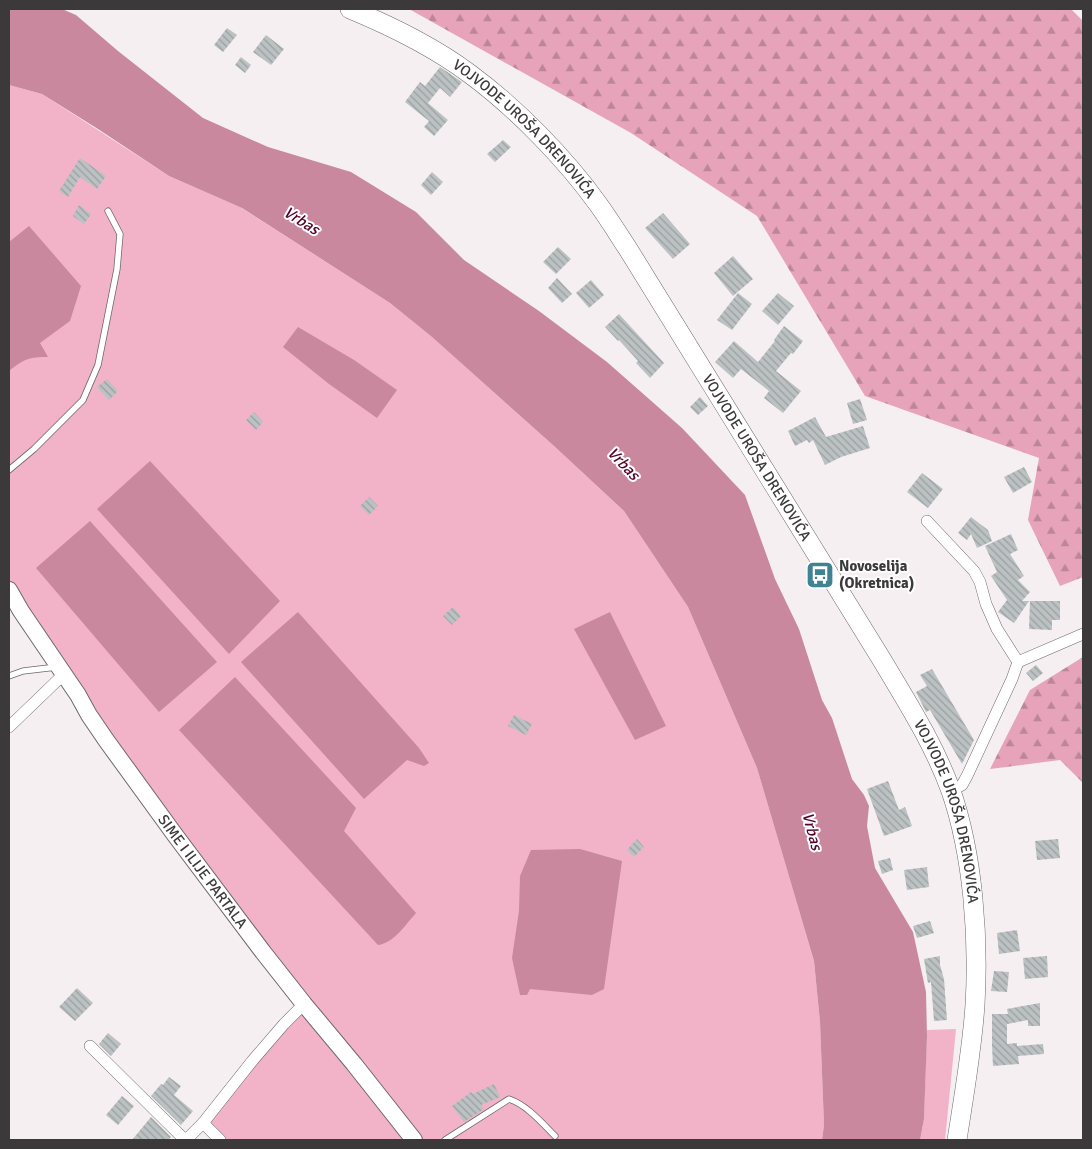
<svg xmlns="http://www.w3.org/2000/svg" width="1092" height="1149" viewBox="0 0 1092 1149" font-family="Signika,sans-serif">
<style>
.grass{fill:#f2b2c7}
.forest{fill:url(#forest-firs)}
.water{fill:#c9889e}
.building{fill:url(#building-back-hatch)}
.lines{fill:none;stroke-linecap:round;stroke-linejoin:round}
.lane-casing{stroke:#6d6869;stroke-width:7}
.street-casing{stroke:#6d6869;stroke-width:12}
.secondary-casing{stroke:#6d6869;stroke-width:18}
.primary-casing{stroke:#6d6869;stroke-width:20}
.lane{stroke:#fff;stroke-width:5.5}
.street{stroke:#fff;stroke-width:11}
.secondary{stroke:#fff;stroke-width:16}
.primary{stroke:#fff;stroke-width:19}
.labels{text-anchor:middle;stroke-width:4;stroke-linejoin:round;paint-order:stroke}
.street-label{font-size:15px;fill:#3b3939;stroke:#fefefe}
.poi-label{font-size:15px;font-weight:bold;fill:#3b3939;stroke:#fefefe;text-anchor:start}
.water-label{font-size:16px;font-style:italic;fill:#52022b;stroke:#fefefe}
</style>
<defs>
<pattern id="forest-firs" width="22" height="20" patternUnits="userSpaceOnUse" patternTransform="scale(1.25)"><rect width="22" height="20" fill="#e6a3ba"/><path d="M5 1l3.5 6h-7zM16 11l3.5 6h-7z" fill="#bc8698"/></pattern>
<pattern id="building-back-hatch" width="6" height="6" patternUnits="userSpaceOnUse" patternTransform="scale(1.25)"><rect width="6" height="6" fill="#bcc2c3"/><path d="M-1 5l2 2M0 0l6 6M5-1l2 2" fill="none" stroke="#9a9f9f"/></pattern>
</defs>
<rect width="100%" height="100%" fill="#f5eff1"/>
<g class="grass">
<path d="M9 85 42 94 169 176 240 207 390 303 432 337 554 446 624 511 688 607 757 768 814 961 820 1022 824 1125 822 1140H226L206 1119 303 1004 9 590Z"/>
<path d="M956 1029 945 1140H920L924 1119 927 1030Z"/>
</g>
<g class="forest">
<path d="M409 9H1071L1083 21V577L1060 586 1028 520 1039 458 865 396 757 216 631 133Z"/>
<path d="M1083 657V783L1060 760 990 769 1030 690Z"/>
</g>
<g class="water">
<path d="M9 9H62L76 15 118 51 203 118 268 147 351 172 416 212 464 260 539 311 607 362 682 428 745 495 775 579 799 629 822 700 832 718 852 779 864 795 869 806 867 826 875 868 913 932 926 992 927 1036 924 1119 920 1140H822L824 1125 820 1022 814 961 757 768 688 607 624 511 554 446 432 337 390 303 242 208 169 176 98 129 42 94 9 85Z"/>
<path d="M29 226 81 286 70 321 40 343 48 357C29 357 24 359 9 371V242Z"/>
<path d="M298 327 354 360 397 390 377 418 329 384 283 347Z"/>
<path d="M150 461 280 601 229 654 97 509Z"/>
<path d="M90 521 217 662 159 712 36 568Z"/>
<path d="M298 612 419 748 429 763 424 766 407 760 364 799 241 662Z"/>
<path d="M610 612 666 726 635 740 574 629Z"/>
<path d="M235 677 356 808 344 831 416 913C406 924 394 943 378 945L179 730Z"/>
<path d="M580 849 622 861 604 989 592 995 530 989 527 995H520L512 958 519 911 520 876 531 850Z"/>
</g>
<g class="building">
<path d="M227 28 237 35 223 52 214 45Z"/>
<path d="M266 35 284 49 271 65 253 52Z"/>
<path d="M241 57 251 65 245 73 235 65Z"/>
<path d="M440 67 462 82 450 97 440 88 428 103 448 120 434 136 424 127 429 121 405 102 420 82 425 86Z"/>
<path d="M503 140 511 147 495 162 487 154Z"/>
<path d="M80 158 106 176 97 189 80 177 68 197 59 191Z"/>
<path d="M432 172 443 182 431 195 421 185Z"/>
<path d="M79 205 91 214 84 224 73 216Z"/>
<path d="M663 213 690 244 673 259 645 228Z"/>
<path d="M558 247 571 259 556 274 543 262Z"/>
<path d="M733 256 753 279 733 296 714 273Z"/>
<path d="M557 278 572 294 562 303 548 288Z"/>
<path d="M591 280 604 295 589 308 576 293Z"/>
<path d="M738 293 752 304 732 330 717 320Z"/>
<path d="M778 293 794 306 778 325 762 311Z"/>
<path d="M619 314 664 363 650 378 636 363 638 361 619 340 618 341 605 327Z"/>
<path d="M784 326 803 341 793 354 791 353 776 371 801 391 783 413 764 398 769 391 741 369 733 378 715 362 734 341 758 362 775 341 774 340Z"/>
<path d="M107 379 118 391 109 400 97 387Z"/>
<path d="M700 397 708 406 698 415 690 407Z"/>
<path d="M860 399 867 420 853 424 847 403Z"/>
<path d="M254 412 263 422 256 430 246 420Z"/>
<path d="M815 417 826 437 863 426 870 448 841 457 825 465 813 440 809 443 807 440 795 446 788 431Z"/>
<path d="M1024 467 1032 482 1013 493 1004 477Z"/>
<path d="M922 473 943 489 928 508 907 492Z"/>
<path d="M369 497 378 506 369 515 360 506Z"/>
<path d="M971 517 988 530 992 541 977 548 971 534 967 540 958 533Z"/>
<path d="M1011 534 1018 550 1010 554 1024 576 1018 580 1030 592 1022 601H1029L1014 623 998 612 1007 600 991 576 997 572 985 546Z"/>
<path d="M1030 601H1060V620H1052V630L1029 629Z"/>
<path d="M453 607 461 616 452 625 443 616Z"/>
<path d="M1036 665 1043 673 1033 681 1026 673Z"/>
<path d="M932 669 974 740 962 764 930 710 926 712 916 692 927 686 920 675Z"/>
<path d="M514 715 532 724 526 735 508 726Z"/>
<path d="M888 781 899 810 905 807 912 826 884 836 867 789Z"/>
<path d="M637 839 644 847 634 857 627 850Z"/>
<path d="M1058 839 1060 858 1037 860 1035 841Z"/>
<path d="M890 858 893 870 882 874 878 861Z"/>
<path d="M927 867 929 887 907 890 904 870Z"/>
<path d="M930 921 934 933 917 938 913 926Z"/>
<path d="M1017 930 1020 951 999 954 997 933Z"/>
<path d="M940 956V965L944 979 947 1020 934 1021 931 982 928 983 924 959Z"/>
<path d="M1047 956 1048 977 1025 979 1023 958Z"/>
<path d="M994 971 1009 972 1007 992 991 991Z"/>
<path d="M77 988 93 1003 75 1021 59 1007Z"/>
<path d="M1040 1003V1026H1028V1020L1007 1024V1044L1017 1043V1046L1043 1044 1044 1054 1018 1056 1019 1064 993 1066 992 1046V1014H1008L1007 1009Z"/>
<path d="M108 1033 121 1044 111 1056 99 1044Z"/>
<path d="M169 1077 181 1086 174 1095 193 1111 181 1125 151 1096 161 1084 163 1085Z"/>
<path d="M494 1084 500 1097 481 1105 484 1109 464 1122 452 1106 471 1092 473 1094Z"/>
<path d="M122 1096 134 1106 118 1125 106 1115Z"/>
<path d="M151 1117 171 1137 168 1140H132Z"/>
</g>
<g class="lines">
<defs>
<g id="lane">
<path d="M9 470 34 449 83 400 98 365 117 269 120 234 108 211"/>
<path d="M9 676 23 671 57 667"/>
<path d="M445 1140 509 1099C527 1105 542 1123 555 1136"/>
</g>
<g id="street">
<path d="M927 521 974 571 980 582 986 604 997 629 1018 662"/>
<path d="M9 727 64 674"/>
<path d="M951 791 962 785 967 776 1012 679 1018 662 1083 634"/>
<path d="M90 1046 185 1140"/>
<path d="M203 1123 220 1140"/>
<path d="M186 1140 203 1123 253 1060 284 1024 304 1004"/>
</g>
<g id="secondary">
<path id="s1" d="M9 590 21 611 78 695 89 715 106 740 175 835 263 952 304 1004 354 1064 414 1140"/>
</g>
<g id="primary">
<path id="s2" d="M350 9C391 26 434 47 470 74 516 108 565 158 598 204 609 219 618 234 628 249L882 660C907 702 934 744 951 791 973 855 979 937 975 1005 972 1050 964 1095 957 1140"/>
</g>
</defs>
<use href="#lane" class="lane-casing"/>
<use href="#street" class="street-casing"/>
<use href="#secondary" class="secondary-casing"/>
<use href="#primary" class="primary-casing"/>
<use href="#lane" class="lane"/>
<use href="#street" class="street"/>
<use href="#secondary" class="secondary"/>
<use href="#primary" class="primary"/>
</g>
<defs>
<symbol id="bus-square" viewBox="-11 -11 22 22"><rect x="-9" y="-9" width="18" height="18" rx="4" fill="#3f8292" stroke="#fefefe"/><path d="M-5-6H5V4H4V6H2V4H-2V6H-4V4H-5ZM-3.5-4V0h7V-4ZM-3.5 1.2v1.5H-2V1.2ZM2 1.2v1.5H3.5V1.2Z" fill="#fff"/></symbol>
</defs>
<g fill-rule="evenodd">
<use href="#bus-square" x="804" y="559" width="32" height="32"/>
</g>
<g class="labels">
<g class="street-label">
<text dy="5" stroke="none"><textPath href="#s2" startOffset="214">VOJVODE UROŠA DRENOVIĆA</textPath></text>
<text dy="5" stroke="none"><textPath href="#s2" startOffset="619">VOJVODE UROŠA DRENOVIĆA</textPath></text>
<text dy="5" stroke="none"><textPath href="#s2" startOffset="1024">VOJVODE UROŠA DRENOVIĆA</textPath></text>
<text dy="5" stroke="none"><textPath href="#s1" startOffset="342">SIME I ILIJE PARTALA</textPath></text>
</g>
<g class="poi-label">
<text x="839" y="571">Novoselija<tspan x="839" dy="17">(Okretnica)</tspan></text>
</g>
<g class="water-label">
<text transform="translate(302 220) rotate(32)" y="6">Vrbas</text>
<text transform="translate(624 463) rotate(46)" y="6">Vrbas</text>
<text transform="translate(813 831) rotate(75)" y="6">Vrbas</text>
</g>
</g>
<rect width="1092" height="1149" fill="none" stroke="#3b3939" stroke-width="20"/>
</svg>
